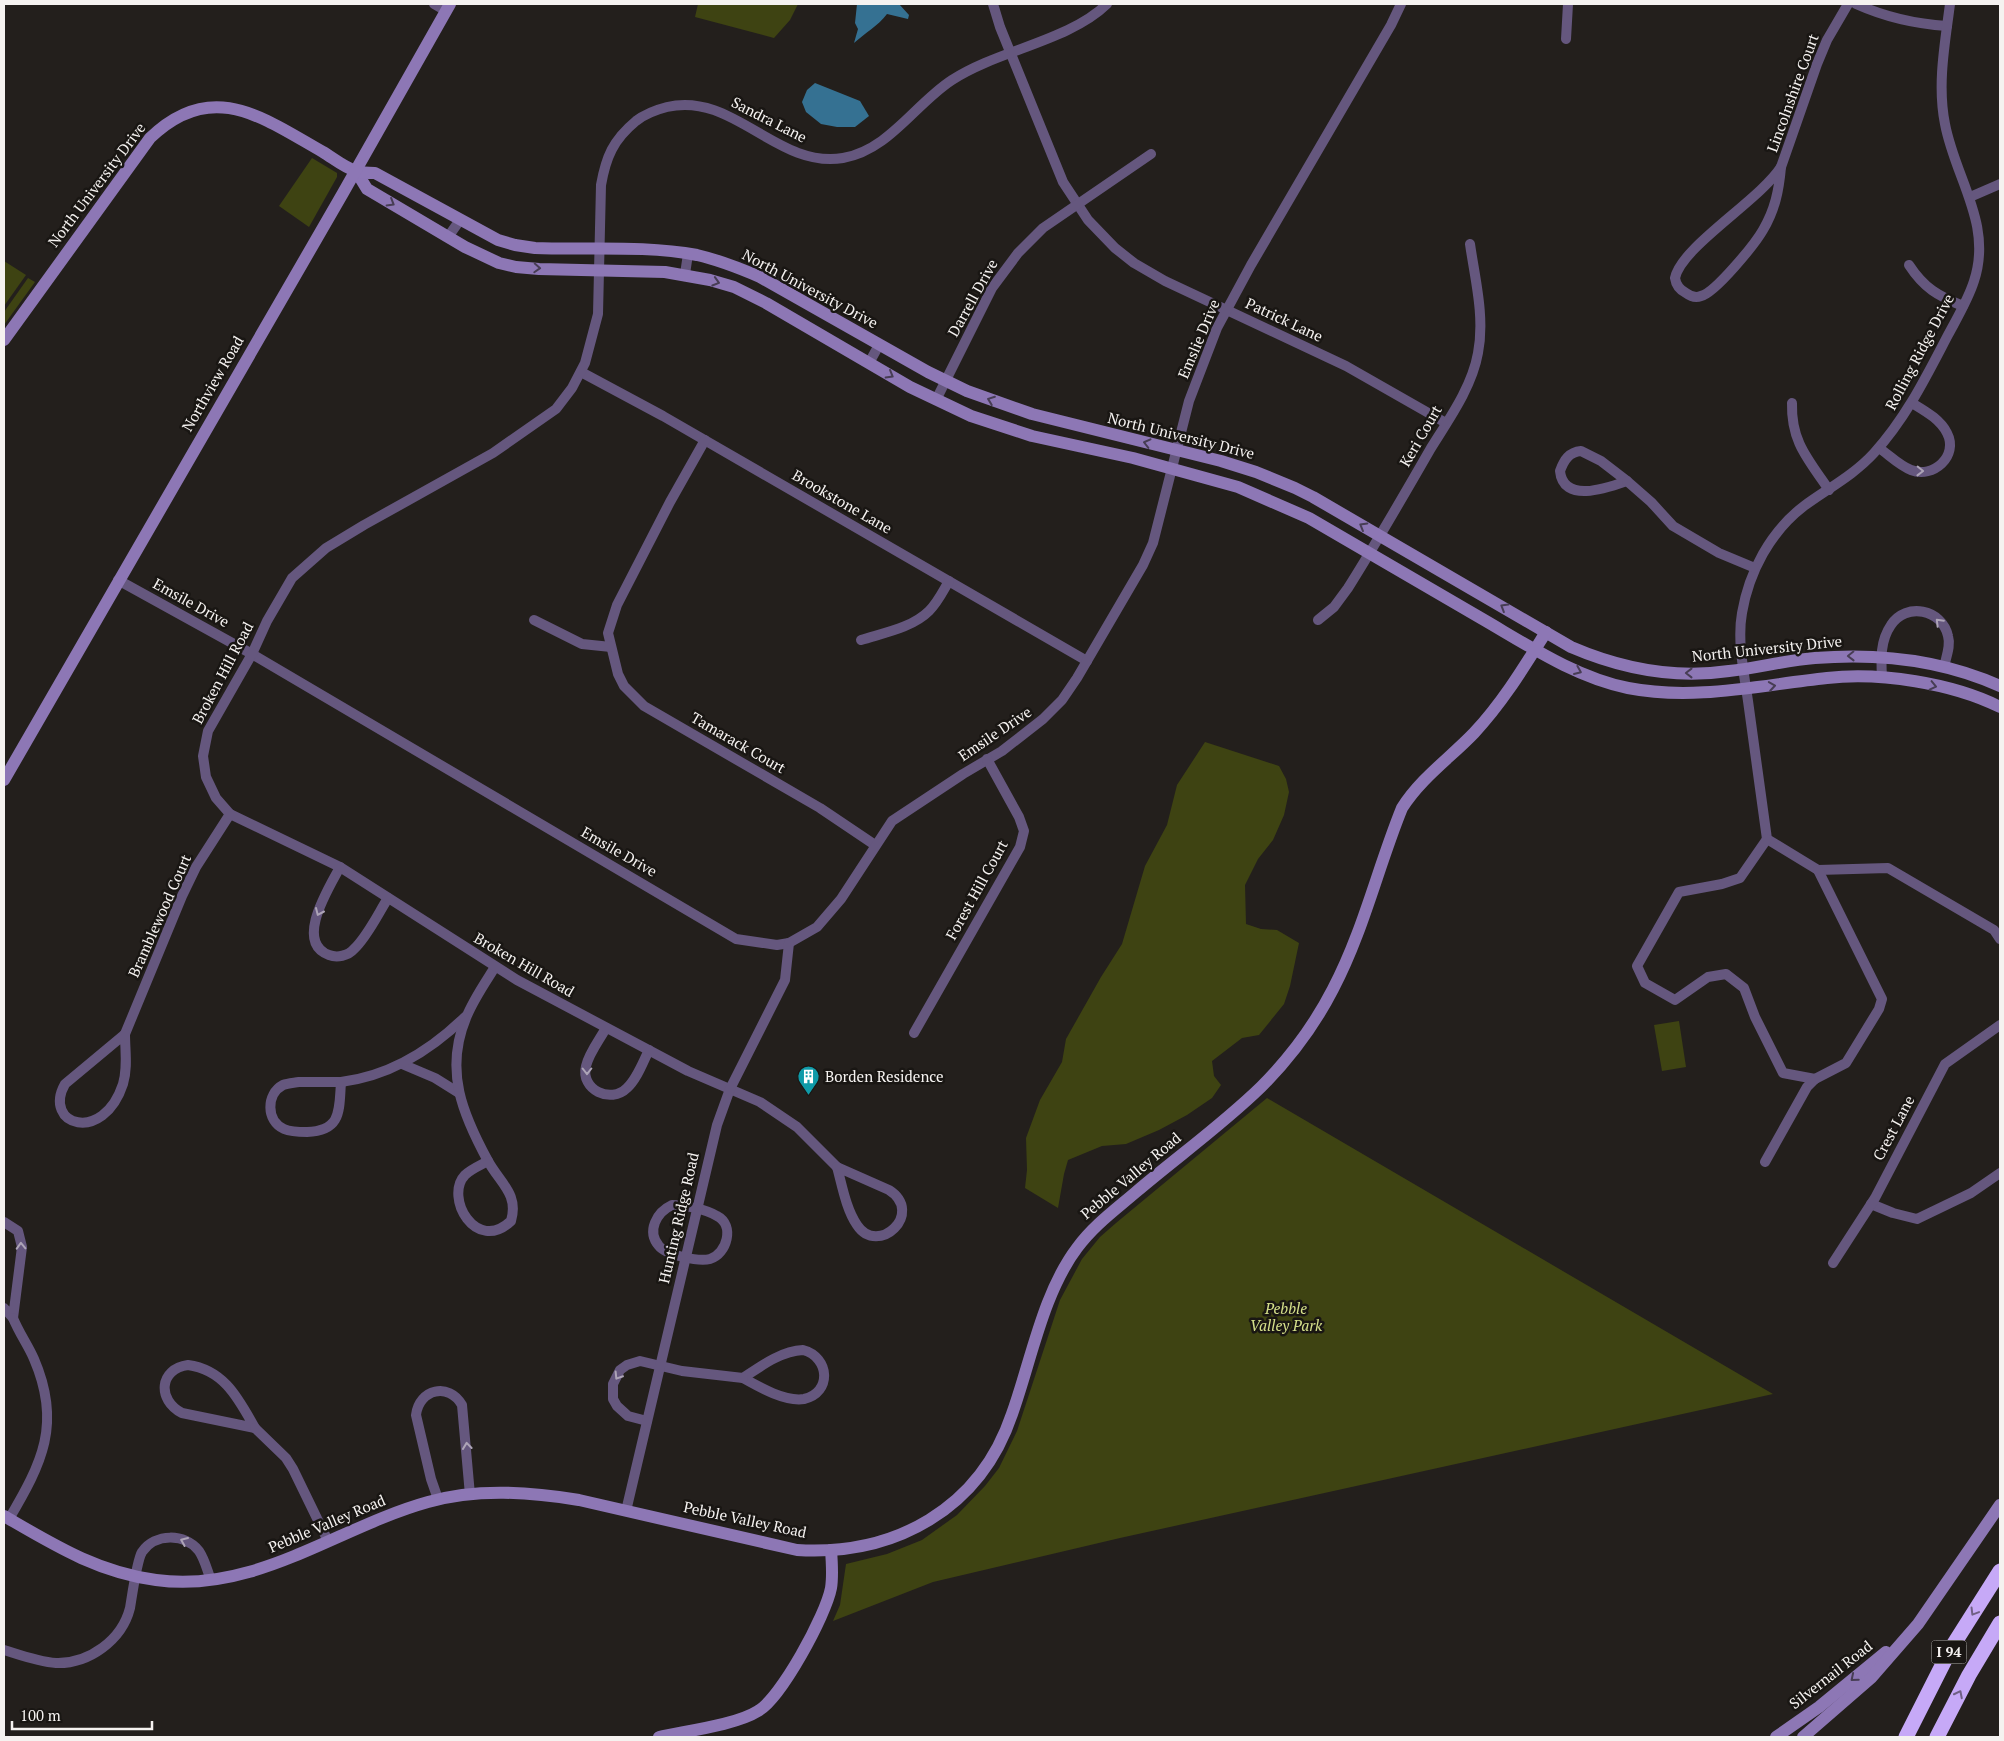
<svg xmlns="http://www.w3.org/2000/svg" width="2004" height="1741" viewBox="0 0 2004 1741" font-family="'PT Serif',serif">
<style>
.green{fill:#3e4312}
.water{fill:#357192}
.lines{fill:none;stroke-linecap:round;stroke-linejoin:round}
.street{stroke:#65577e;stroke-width:10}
.secondary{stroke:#8d77b5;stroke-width:12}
.highway{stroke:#c6a9f7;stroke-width:15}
.oneway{stroke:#473d54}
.oneway2{stroke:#ada4b7}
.oneway3{stroke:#706085}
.labels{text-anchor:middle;stroke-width:5;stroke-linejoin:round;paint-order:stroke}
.shield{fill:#191613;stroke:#b3b0ae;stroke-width:1}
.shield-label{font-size:14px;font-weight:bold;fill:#f5f2f0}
.street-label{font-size:15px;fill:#f5f2f0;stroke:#191613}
.poi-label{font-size:15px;fill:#f5f2f0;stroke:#191613;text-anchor:start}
.park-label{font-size:15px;font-style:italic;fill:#d5e08a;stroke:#191613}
</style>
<rect width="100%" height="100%" fill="#231f1c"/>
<g class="green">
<path d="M698 4H798L790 20 774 38 695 17Z"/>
<path d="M312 158 337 173V177L309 227 279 206Z"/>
<path d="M4 261 26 275 4 306Z"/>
<path d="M28 278 35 282 4 325V312Z"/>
<path d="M1205 742 1279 766 1286 779 1289 792 1284 815 1273 840 1258 859 1245 885 1246 924 1261 929 1277 930 1299 943 1290 986 1284 1004 1259 1035 1242 1038 1212 1061 1214 1076 1221 1085 1212 1098 1187 1115 1159 1130 1126 1144 1102 1146 1068 1160 1064 1174 1058 1208 1025 1188 1027 1170 1026 1138 1040 1100 1062 1062 1066 1039 1101 977 1122 944 1145 866 1167 825 1177 785Z"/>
<path d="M1679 1021 1686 1067 1662 1071 1654 1025Z"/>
<path d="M1267 1098 1773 1394 1120 1538 933 1582 833 1621 840 1605 846 1564 887 1554 922 1540 957 1515 985 1486 999 1468 1017 1431 1060 1300 1082 1259 1100 1237 1116 1223Z"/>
</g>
<g class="water">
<path d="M857 4H899L909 15 908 19 887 14C878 26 865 33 854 43L858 29 855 23Z"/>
<path d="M815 83 860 101 869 116 855 127H837L821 124 806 112 802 102 807 90Z"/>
</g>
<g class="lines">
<g class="street">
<path d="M434 4 446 11"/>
<path d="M993 4 1000 27 1063 182 1088 220 1115 248 1134 263 1165 281 1346 366 1446 423"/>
<path d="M1856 4C1885 17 1915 24 1947 26"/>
<path d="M1950 4C1945 43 1937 85 1945 124 1955 178 1993 224 1974 281 1968 300 1957 318 1948 335 1926 377 1906 418 1874 453 1854 475 1827 489 1804 506 1770 532 1749 572 1742 613 1737 641 1744 673 1748 701 1754 747 1761 793 1767 839L1818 870 1888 868 1994 930 2000 939"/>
<path d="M1566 39 1568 4"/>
<path d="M1781 167C1779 190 1775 210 1763 230 1755 244 1715 293 1701 296 1696 298 1690 296 1686 293 1680 290 1676 285 1675 278 1681 247 1760 200 1781 167Z"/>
<path d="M1781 167 1817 64 1827 40 1848 4"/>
<path d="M1970 197 2000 184"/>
<path d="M448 237 460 220"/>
<path d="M1909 265C1924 288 1938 296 1963 306"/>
<path d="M685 274 688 254"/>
<path d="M869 363 879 345"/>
<path d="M581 372 663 416 1087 661"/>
<path d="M936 400 992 288 1018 253 1043 228 1151 154"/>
<path d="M1792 403C1791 442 1808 459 1829 490"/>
<path d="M705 440 670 502 617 605 608 633 618 674 624 686 644 706 820 808 875 845"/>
<path d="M1879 448C1889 455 1900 466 1911 470 1933 479 1959 456 1947 433 1940 419 1925 411 1912 403"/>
<path d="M1581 451 1601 461 1627 481C1607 488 1563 504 1560 471 1564 460 1569 452 1581 451Z"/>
<path d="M1627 481 1651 502 1673 526 1719 553 1755 568"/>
<path d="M118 580 252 654 736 939 777 945 789 943 817 927 841 899 892 821 963 774 1002 751 1043 719 1062 700 1077 678 1143 565 1153 543 1189 401 1217 328 1251 265 1391 25 1401 4"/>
<path d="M534 620 582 644 611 647"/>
<path d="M1318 620 1334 607 1348 588C1377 542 1404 495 1431 448 1449 419 1472 387 1478 353 1485 317 1475 279 1470 244"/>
<path d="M861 640C883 633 912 628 929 611 938 602 943 591 949 581"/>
<path d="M1882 678C1881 659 1880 641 1891 625 1906 602 1942 609 1948 636 1951 646 1946 657 1944 667"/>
<path d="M1767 839 1740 878 1722 884 1679 892 1637 966 1645 983 1675 1000 1708 977 1726 974 1744 988 1755 1017 1783 1073 1815 1079"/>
<path d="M340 867C329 888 294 942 329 955 337 958 348 956 354 949 367 937 378 914 388 898"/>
<path d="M606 1028C600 1039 589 1053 586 1066 580 1090 611 1104 627 1088 637 1079 643 1062 649 1050"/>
<path d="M914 1033 1020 847 1024 831 1019 817 987 759"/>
<path d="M125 1034 182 896 196 867 230 814"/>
<path d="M125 1034C125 1050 128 1068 123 1084 103 1145 42 1125 65 1084Z"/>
<path d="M402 1064 435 1078 459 1093"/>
<path d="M299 1082H341C339 1110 342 1131 307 1132 300 1132 291 1132 284 1129 266 1121 266 1094 283 1085 288 1083 293 1083 299 1082Z"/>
<path d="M341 1082C390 1076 430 1051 465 1017"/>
<path d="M488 1161C463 1115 444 1071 466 1018 473 1000 485 983 495 967"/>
<path d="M488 1161C500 1183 519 1194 511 1221 476 1254 444 1197 465 1175 471 1169 481 1165 488 1161Z"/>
<path d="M1765 1162 1807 1087 1815 1079 1846 1063 1879 1009 1882 999 1818 870"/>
<path d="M837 1167 797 1127 760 1102 688 1071 517 980 340 867 230 814 216 798 206 777 203 756 208 731 252 654 267 621 292 578 326 548 364 525 493 453 556 409 572 388 585 363 598 314 601 185C606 157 613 140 636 121 645 114 655 110 667 107 733 91 777 169 843 158 889 150 915 104 952 80 998 50 1069 41 1107 4"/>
<path d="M837 1167 889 1190C925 1213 878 1257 857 1225 846 1209 842 1185 837 1167Z"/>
<path d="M1871 1204 1893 1213 1917 1219 1971 1193 2000 1173"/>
<path d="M672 1205C685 1205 705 1209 717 1216 735 1225 727 1254 710 1259 699 1262 666 1255 659 1246 646 1231 657 1212 672 1205Z"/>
<path d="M4 1222 18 1231 22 1247 13 1318 4 1308"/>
<path d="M1833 1263 1875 1198 1945 1064 2000 1025"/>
<path d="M803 1350C830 1357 832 1393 804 1399 785 1402 759 1387 743 1378 761 1366 781 1351 803 1350Z"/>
<path d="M188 1365C225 1370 239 1400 255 1428L182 1413C157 1400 159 1369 188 1365Z"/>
<path d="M647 1421 628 1416 617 1406 613 1399V1384L620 1370 627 1365 640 1361 682 1371 743 1378"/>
<path d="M255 1428 286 1458 293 1469 328 1541"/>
<path d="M438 1499 431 1479 416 1415C419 1389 449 1382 462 1405L470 1495"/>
<path d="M626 1511 717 1125 730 1089 785 980 789 943"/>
<path d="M9 1519C42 1463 62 1424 34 1359 28 1345 19 1333 13 1318"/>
<path d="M4 1650C20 1655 39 1662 56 1663 89 1664 122 1640 130 1608 132 1596 137 1560 142 1552 155 1533 185 1533 199 1551 205 1560 207 1570 211 1580"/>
</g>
<g class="secondary">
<path d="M356 171 367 189 465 247 499 263 516 267 539 269 665 272 710 280 734 287 766 303 910 387 971 416 1032 436 1133 458 1238 487 1309 518C1366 551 1422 584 1479 617 1526 644 1574 677 1628 688 1695 701 1760 685 1827 678 1880 672 1952 683 2000 707"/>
<path d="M4 340 150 138C212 78 263 118 323 152 333 158 345 168 356 171 362 173 369 173 375 173L498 240 515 245 535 248C588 250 645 245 697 255 719 260 739 268 760 277L928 372 967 391 1032 414 1221 461 1256 472 1295 488 1313 497 1571 647C1622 669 1674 679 1729 671 1758 668 1786 660 1815 658 1878 653 1942 660 2000 686"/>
<path d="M4 780 343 193 450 4"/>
<path d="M4 1516C54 1545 97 1572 156 1580 255 1594 338 1527 428 1502 477 1488 530 1492 579 1500L797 1550C895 1556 980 1509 1012 1414 1031 1361 1043 1293 1077 1248 1093 1226 1115 1210 1136 1192 1177 1157 1222 1125 1261 1087 1290 1058 1314 1026 1333 989 1363 932 1378 867 1402 808 1421 778 1450 758 1474 733 1503 702 1524 667 1546 632"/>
<path d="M659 1737C686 1731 736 1725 758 1711 781 1698 826 1615 831 1588 833 1576 832 1563 831 1550"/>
<path d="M1776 1737 1819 1707 1886 1652"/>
<path d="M1803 1737 1871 1678 1918 1624 2000 1505"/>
</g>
<g class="highway">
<path d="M1906 1737 1950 1650 2000 1571"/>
<path d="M1937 1737 1969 1675 2000 1623"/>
</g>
</g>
<defs><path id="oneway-chevron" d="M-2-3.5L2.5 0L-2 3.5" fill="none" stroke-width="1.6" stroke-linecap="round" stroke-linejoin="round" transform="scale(1.25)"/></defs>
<g class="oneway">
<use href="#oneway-chevron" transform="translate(391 203) rotate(31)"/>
<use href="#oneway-chevron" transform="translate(537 268) rotate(3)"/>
<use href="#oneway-chevron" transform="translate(716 282) rotate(17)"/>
<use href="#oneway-chevron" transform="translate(890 375) rotate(30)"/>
<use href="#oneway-chevron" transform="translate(991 400) rotate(-159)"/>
<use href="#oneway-chevron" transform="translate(1147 443) rotate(-166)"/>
<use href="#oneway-chevron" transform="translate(1363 526) rotate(-150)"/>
<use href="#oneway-chevron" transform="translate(1504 607) rotate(-149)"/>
<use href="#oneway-chevron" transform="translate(1851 656) rotate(179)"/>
<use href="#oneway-chevron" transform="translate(1578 671) rotate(23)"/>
<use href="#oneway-chevron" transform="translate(1689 673) rotate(-180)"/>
<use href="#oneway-chevron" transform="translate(1772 686) rotate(-9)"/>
<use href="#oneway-chevron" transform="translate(1933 686) rotate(13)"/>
<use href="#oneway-chevron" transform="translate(1854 1678) rotate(140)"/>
</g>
<g class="oneway2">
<use href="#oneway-chevron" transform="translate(1920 471) rotate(1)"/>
<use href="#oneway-chevron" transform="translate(1939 622) rotate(-135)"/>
<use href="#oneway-chevron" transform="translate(319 912) rotate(114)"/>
<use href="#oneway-chevron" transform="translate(587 1071) rotate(90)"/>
<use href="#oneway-chevron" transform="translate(21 1246) rotate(-92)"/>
<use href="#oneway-chevron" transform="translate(618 1376) rotate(122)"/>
<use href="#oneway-chevron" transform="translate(467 1446) rotate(-96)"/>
<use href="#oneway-chevron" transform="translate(184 1541) rotate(-157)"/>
</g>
<g class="oneway3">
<use href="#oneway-chevron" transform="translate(1974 1612) rotate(121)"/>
<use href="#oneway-chevron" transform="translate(1959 1694) rotate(-63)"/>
</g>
<defs>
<symbol id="building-pin" viewBox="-11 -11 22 30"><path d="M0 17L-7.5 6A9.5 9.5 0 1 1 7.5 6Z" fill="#0f9aa8" stroke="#191613"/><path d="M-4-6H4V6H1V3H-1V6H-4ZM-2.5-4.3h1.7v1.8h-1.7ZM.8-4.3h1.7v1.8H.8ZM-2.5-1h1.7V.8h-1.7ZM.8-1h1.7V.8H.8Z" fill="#fff"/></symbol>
</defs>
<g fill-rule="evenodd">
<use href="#building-pin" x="796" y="1064" width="25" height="34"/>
</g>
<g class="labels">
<rect class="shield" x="1931.5" y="1640.5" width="35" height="23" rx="4"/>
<g class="shield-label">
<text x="1949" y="1657">I 94</text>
</g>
<g class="street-label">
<text transform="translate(1793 93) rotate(-70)" y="5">Lincolnshire Court</text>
<text transform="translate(769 120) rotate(27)" y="5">Sandra Lane</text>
<text transform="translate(97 185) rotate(-53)" y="5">North University Drive</text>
<text transform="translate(810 289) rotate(28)" y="5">North University Drive</text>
<text transform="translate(973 298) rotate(-61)" y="5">Darrell Drive</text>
<text transform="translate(1284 320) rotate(25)" y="5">Patrick Lane</text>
<text transform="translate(1199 339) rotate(-67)" y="5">Emslie Drive</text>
<text transform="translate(1920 352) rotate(-62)" y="5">Rolling Ridge Drive</text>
<text transform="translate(213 384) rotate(-60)" y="5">Northview Road</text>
<text transform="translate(1181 436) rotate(14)" y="5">North University Drive</text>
<text transform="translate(1421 436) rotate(-60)" y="5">Keri Court</text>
<text transform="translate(842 502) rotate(30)" y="5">Brookstone Lane</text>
<text transform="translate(191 603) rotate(29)" y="5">Emsile Drive</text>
<text transform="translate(1767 649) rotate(-6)" y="5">North University Drive</text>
<text transform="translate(223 673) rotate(-62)" y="5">Broken Hill Road</text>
<text transform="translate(995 734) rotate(-34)" y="5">Emsile Drive</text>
<text transform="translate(738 743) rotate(30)" y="5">Tamarack Court</text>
<text transform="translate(619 852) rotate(30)" y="5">Emsile Drive</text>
<text transform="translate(977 890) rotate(-61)" y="5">Forest Hill Court</text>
<text transform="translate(160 916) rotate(-66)" y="5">Bramblewood Court</text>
<text transform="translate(524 965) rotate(30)" y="5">Broken Hill Road</text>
<text transform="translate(1894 1128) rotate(-62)" y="5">Crest Lane</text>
<text transform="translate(1131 1176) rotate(-40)" y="5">Pebble Valley Road</text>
<text transform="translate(679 1218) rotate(-77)" y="5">Hunting Ridge Road</text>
<text transform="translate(745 1520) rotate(12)" y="5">Pebble Valley Road</text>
<text transform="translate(327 1524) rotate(-23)" y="5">Pebble Valley Road</text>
<text transform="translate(1831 1675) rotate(-38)" y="5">Silvernail Road</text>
</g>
<g class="poi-label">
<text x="825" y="1082">Borden Residence</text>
</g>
<g class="park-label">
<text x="1286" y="1314">Pebble<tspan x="1286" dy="17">Valley Park</tspan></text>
</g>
</g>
<rect width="2004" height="1741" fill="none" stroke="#f5f2f0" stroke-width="10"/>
<path d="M12 1721v8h140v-8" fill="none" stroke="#f5f2f0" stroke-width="2.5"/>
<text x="20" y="1721" font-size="15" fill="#f5f2f0" stroke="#191613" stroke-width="4" paint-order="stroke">100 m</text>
</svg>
